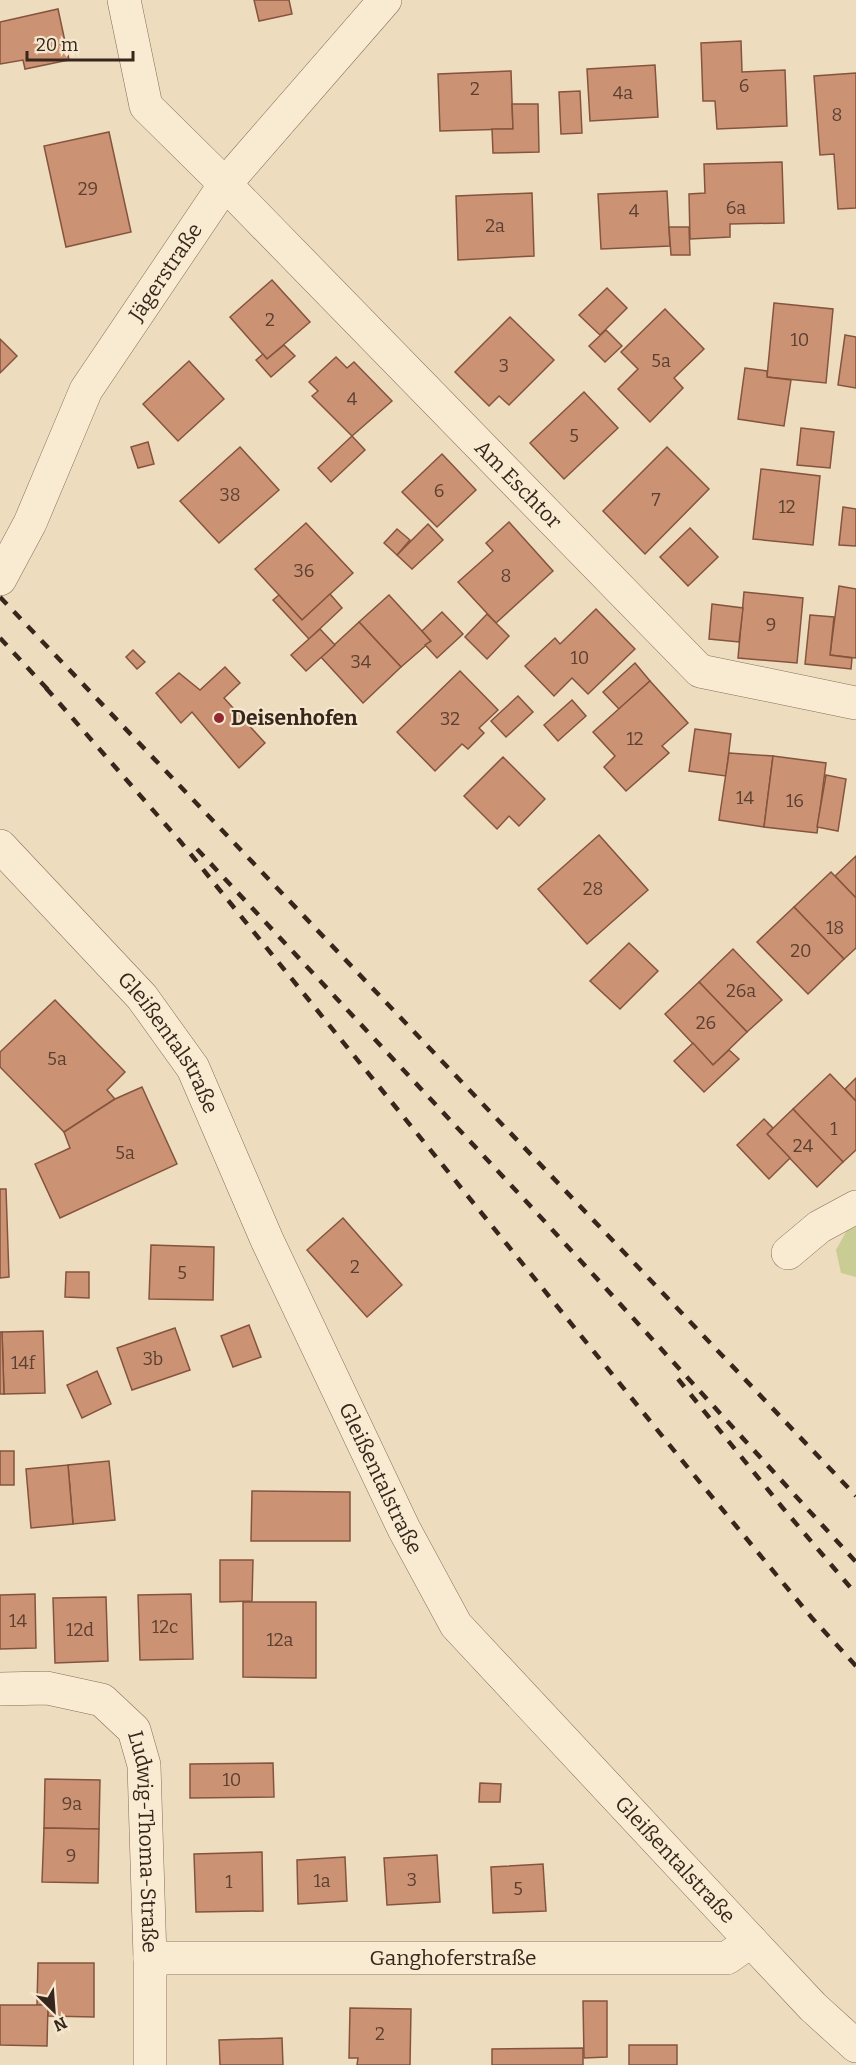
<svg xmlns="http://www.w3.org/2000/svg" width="856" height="2065" viewBox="0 0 856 2065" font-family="Bitter,serif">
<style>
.green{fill:#c9cc93}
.building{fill:#cc9274;stroke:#85543d;stroke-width:1.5}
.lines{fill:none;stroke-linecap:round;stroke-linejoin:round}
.minor-casing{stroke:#866d57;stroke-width:34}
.minor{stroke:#f9ead2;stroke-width:33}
.rail{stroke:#36261c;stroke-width:4.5;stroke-dasharray:10 10;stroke-linecap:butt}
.poi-dot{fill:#952730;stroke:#f5e7ce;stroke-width:2}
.labels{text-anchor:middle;stroke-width:4.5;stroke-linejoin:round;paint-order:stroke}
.number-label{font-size:18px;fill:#5c4132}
.street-label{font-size:21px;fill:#36261c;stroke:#f5e7ce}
.poi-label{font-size:21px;font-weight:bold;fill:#36261c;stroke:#f5e7ce;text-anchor:start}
</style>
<rect width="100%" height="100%" fill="#eedcbf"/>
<path class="green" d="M856 1226V1277L841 1273 836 1250 847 1230Z"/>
<g class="building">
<path d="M254 0H289L292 14 259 21Z"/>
<path d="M58 9 69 60 25 69 23 60 0 64V22Z"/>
<path d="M741 41 742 72 785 70 787 126 717 129 715 101H703L701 43Z"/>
<path d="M655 65 658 117 590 121 587 69Z"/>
<path d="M511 71 513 129 440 131 438 74Z"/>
<path d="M856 73V208L838 209 834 154 820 155 814 76Z"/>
<path d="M580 91 582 133 561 134 559 92Z"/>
<path d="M512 104H538L539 152 493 153 492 129H513Z"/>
<path d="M109 132 131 232 66 247 44 146Z"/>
<path d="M782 162 784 223 730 224V237L690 239 689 194 705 193 704 164Z"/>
<path d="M667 191 670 246 601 249 598 194Z"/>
<path d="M532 193 534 256 458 260 456 196Z"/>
<path d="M669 227H689L690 255H671Z"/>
<path d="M272 280 310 322 267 359 230 317Z"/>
<path d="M607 288 627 308 600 335 579 315Z"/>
<path d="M774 303 833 309 826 383 767 377Z"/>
<path d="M665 309 704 349 674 378 683 388 650 422 618 389 638 369 621 352Z"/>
<path d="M510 317 554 360 509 405 499 396 489 406 455 372Z"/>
<path d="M606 330 622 346 605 362 589 346Z"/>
<path d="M845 335 856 337V388L838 385Z"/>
<path d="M0 339 17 356 0 373Z"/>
<path d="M284 345 295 356 271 377 256 360 263 354 267 359Z"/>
<path d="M336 357 347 368 354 362 392 401 352 436 312 396 318 391 309 382Z"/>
<path d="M189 361 224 399 178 441 143 404Z"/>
<path d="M745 368 767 371V377L791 380 784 426 738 419Z"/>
<path d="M584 392 618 428 564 479 530 443Z"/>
<path d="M801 428 834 432 830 468 797 465Z"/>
<path d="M352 436 365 450 331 482 318 468Z"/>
<path d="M148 442 154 464 138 468 131 447Z"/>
<path d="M240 447 279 490 219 543 180 501Z"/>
<path d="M667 447 709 489 645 554 603 511Z"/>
<path d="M442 454 476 490 437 527 402 492Z"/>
<path d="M761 469 820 476 813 545 753 539Z"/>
<path d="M843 507 856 509V546L839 545Z"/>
<path d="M509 522 553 571 496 623 458 582 493 551 486 543Z"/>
<path d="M306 523 353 573 302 620 255 569Z"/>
<path d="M428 524 443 540 412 569 397 555Z"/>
<path d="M690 528 718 557 688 586 660 557Z"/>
<path d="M397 529 410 540 397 555 384 543Z"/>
<path d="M839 586 856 589V658L830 655Z"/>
<path d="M744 592 803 598 797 663 738 658Z"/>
<path d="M330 594 342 608 309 639 273 600 279 595 302 620Z"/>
<path d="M389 595 431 641 401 667 359 622Z"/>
<path d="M712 604 743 608 739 642 709 639Z"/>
<path d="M596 609 635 649 588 694 572 678 554 696 525 666 555 638 560 644Z"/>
<path d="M442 612 463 634 437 658 425 645 431 641 422 631Z"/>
<path d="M487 614 509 636 487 659 465 637Z"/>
<path d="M810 615 834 617 830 655 852 658 851 669 805 664Z"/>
<path d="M359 622 401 667 363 703 321 657Z"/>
<path d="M320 629 335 645 306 671 291 655Z"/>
<path d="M133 650 145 662 137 669 126 657Z"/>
<path d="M635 663 650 681 619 709 603 692Z"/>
<path d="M225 667 240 683 224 698 265 743 239 768 192 712 181 723 156 693 179 673 200 690Z"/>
<path d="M460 671 498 710 479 728 484 733 468 749 462 744 435 771 397 732Z"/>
<path d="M650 681 688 723 662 746 669 753 626 791 604 767 615 756 593 732Z"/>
<path d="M518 696 533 712 506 737 491 721Z"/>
<path d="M572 700 586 716 558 741 544 725Z"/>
<path d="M695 729 731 734 726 776 689 771Z"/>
<path d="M729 753 773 756 764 827 719 820Z"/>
<path d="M773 756 826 763 817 833 764 827Z"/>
<path d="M503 757 545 799 519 826 509 816 497 829 464 796Z"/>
<path d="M826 775 846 779 838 831 817 827Z"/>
<path d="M599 835 648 890 587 944 538 889Z"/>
<path d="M856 856V898L835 876Z"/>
<path d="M831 872 856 898V948L844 959 794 907Z"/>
<path d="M794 907 844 959 808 994 757 942Z"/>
<path d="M629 943 658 971 620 1009 590 981Z"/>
<path d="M733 949 782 1000 747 1032 699 982Z"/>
<path d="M699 982 747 1032 713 1065 665 1014Z"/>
<path d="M55 1000 125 1072 107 1090 115 1099 64 1132 0 1067V1052Z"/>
<path d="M693 1043 713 1065 729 1050 739 1059 704 1092 674 1061Z"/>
<path d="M830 1074 856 1101V1150L843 1162 793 1109Z"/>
<path d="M856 1078V1101L845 1089Z"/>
<path d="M142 1087 177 1164 60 1218 35 1164 70 1148 64 1132 115 1099Z"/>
<path d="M793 1109 843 1162 817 1187 767 1134Z"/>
<path d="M764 1119 773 1128 767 1134 790 1158 769 1179 737 1145Z"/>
<path d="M0 1189H6L9 1277 0 1278Z"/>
<path d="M343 1218 402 1285 367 1317 307 1250Z"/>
<path d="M151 1245 214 1247 213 1300 149 1299Z"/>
<path d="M66 1272H89V1298L65 1297Z"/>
<path d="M249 1325 261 1357 233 1367 221 1336Z"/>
<path d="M175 1328 190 1370 132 1390 117 1348Z"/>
<path d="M43 1331 45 1393 4 1394 2 1332Z"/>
<path d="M0 1332H2L4 1394H0Z"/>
<path d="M97 1371 111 1404 82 1418 67 1385Z"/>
<rect x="0" y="1451" width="14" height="34"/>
<path d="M109 1461 115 1520 73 1524 68 1465Z"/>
<path d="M68 1465 73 1524 31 1528 26 1469Z"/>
<path d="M252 1491 350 1492V1541H251Z"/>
<path d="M220 1560H253L252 1601 220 1602Z"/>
<path d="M35 1594 36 1648 0 1649V1595Z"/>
<path d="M191 1594 193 1659 140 1660 138 1595Z"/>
<path d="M106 1597 108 1661 55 1663 53 1598Z"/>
<path d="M243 1602H316V1678L243 1677Z"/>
<path d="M273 1763 274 1797 190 1798V1764Z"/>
<path d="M45 1779 100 1780 99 1829 44 1828Z"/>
<path d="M480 1783 501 1784 500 1802H479Z"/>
<path d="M44 1828 99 1829 98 1883 42 1882Z"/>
<path d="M262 1852 263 1911 196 1912 194 1854Z"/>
<path d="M437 1855 440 1902 387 1905 384 1858Z"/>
<path d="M345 1857 347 1901 298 1904 297 1860Z"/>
<path d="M543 1864 546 1911 493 1913 491 1867Z"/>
<path d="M38 1963H94V2017L48 2016V2005H37Z"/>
<path d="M583 2001H607V2057L584 2058Z"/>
<path d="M0 2005H48L47 2046 0 2045Z"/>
<path d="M350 2008 411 2009 410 2065H357L358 2058H349Z"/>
<path d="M282 2038 283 2065H220L219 2040Z"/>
<rect x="629" y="2045" width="48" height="20"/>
<path d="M583 2048V2065H492V2049Z"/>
</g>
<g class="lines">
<defs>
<g id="minor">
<path id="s1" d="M124 0 146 106 225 184 700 671 856 703"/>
<path id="s2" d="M0 579 30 523 86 390 225 184 385 0"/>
<path id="s3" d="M0 846 142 997 193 1068 267 1240 404 1529 456 1625 751 1941 813 2007 856 2046"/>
<path d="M788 1253 819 1227 856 1207"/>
<path id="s4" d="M0 1689 47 1688 102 1700 134 1730 144 1765 150 1958V2065"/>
<path id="s5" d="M150 1958H727L751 1941"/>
</g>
</defs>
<use href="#minor" class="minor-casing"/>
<use href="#minor" class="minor"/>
<g class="rail">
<path d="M0 597 856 1496"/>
<path d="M0 638 51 693"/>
<path d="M46 688 180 841 689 1469 812 1618 856 1666"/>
<path d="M197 849 536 1212 856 1562"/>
<path d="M678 1379 782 1507 856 1594"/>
</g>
</g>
<circle class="poi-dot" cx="219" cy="718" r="6"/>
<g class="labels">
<g class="number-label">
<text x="744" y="92">6</text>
<text x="475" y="95">2</text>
<text x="623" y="99">4a</text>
<text x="837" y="121">8</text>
<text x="88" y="195">29</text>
<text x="736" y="214">6a</text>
<text x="634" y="217">4</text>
<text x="495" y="232">2a</text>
<text x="270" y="326">2</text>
<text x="800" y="346">10</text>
<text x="661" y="367">5a</text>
<text x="504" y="372">3</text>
<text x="352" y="405">4</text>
<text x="574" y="442">5</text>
<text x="439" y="497">6</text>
<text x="230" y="501">38</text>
<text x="656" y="506">7</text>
<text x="787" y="513">12</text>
<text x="304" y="577">36</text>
<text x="506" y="582">8</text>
<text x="771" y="631">9</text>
<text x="580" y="664">10</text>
<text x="361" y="668">34</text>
<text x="450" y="725">32</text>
<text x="635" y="745">12</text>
<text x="745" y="804">14</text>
<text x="795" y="807">16</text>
<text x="593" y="895">28</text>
<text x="835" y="934">18</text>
<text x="801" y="957">20</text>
<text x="741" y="997">26a</text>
<text x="706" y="1029">26</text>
<text x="57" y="1065">5a</text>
<text x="834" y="1135">1</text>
<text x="803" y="1152">24</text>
<text x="125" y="1159">5a</text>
<text x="355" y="1273">2</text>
<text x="182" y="1279">5</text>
<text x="153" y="1365">3b</text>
<text x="23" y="1369">14f</text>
<text x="18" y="1627">14</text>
<text x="165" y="1633">12c</text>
<text x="80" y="1636">12d</text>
<text x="280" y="1646">12a</text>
<text x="232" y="1786">10</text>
<text x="72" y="1810">9a</text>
<text x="71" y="1862">9</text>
<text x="412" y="1886">3</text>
<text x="322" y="1887">1a</text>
<text x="229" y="1888">1</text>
<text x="518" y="1895">5</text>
<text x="380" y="2040">2</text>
</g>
<g class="street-label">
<text dy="7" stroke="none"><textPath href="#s2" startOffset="350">Jägerstraße</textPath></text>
<text dy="7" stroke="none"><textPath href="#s1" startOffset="639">Am Eschtor</textPath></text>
<text dy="7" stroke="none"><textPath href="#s3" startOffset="260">Gleißentalstraße</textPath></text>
<text dy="7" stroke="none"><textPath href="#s3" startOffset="746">Gleißentalstraße</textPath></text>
<text dy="7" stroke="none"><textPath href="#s4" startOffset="260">Ludwig-Thoma-Straße</textPath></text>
<text dy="7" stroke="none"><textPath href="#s3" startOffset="1232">Gleißentalstraße</textPath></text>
<text dy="7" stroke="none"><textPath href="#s5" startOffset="303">Ganghoferstraße</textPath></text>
</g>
<g class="poi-label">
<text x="231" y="725">Deisenhofen</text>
</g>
</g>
<g transform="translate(54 2011) rotate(155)" stroke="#f5e7ce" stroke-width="4.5" paint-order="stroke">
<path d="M0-4.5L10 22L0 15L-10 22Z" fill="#36261c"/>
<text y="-9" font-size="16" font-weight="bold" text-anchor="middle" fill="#36261c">N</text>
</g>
<path d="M27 51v9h106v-9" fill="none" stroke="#36261c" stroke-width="3"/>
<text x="36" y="51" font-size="18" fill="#36261c" stroke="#f5e7ce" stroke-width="4.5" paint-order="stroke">20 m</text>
</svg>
